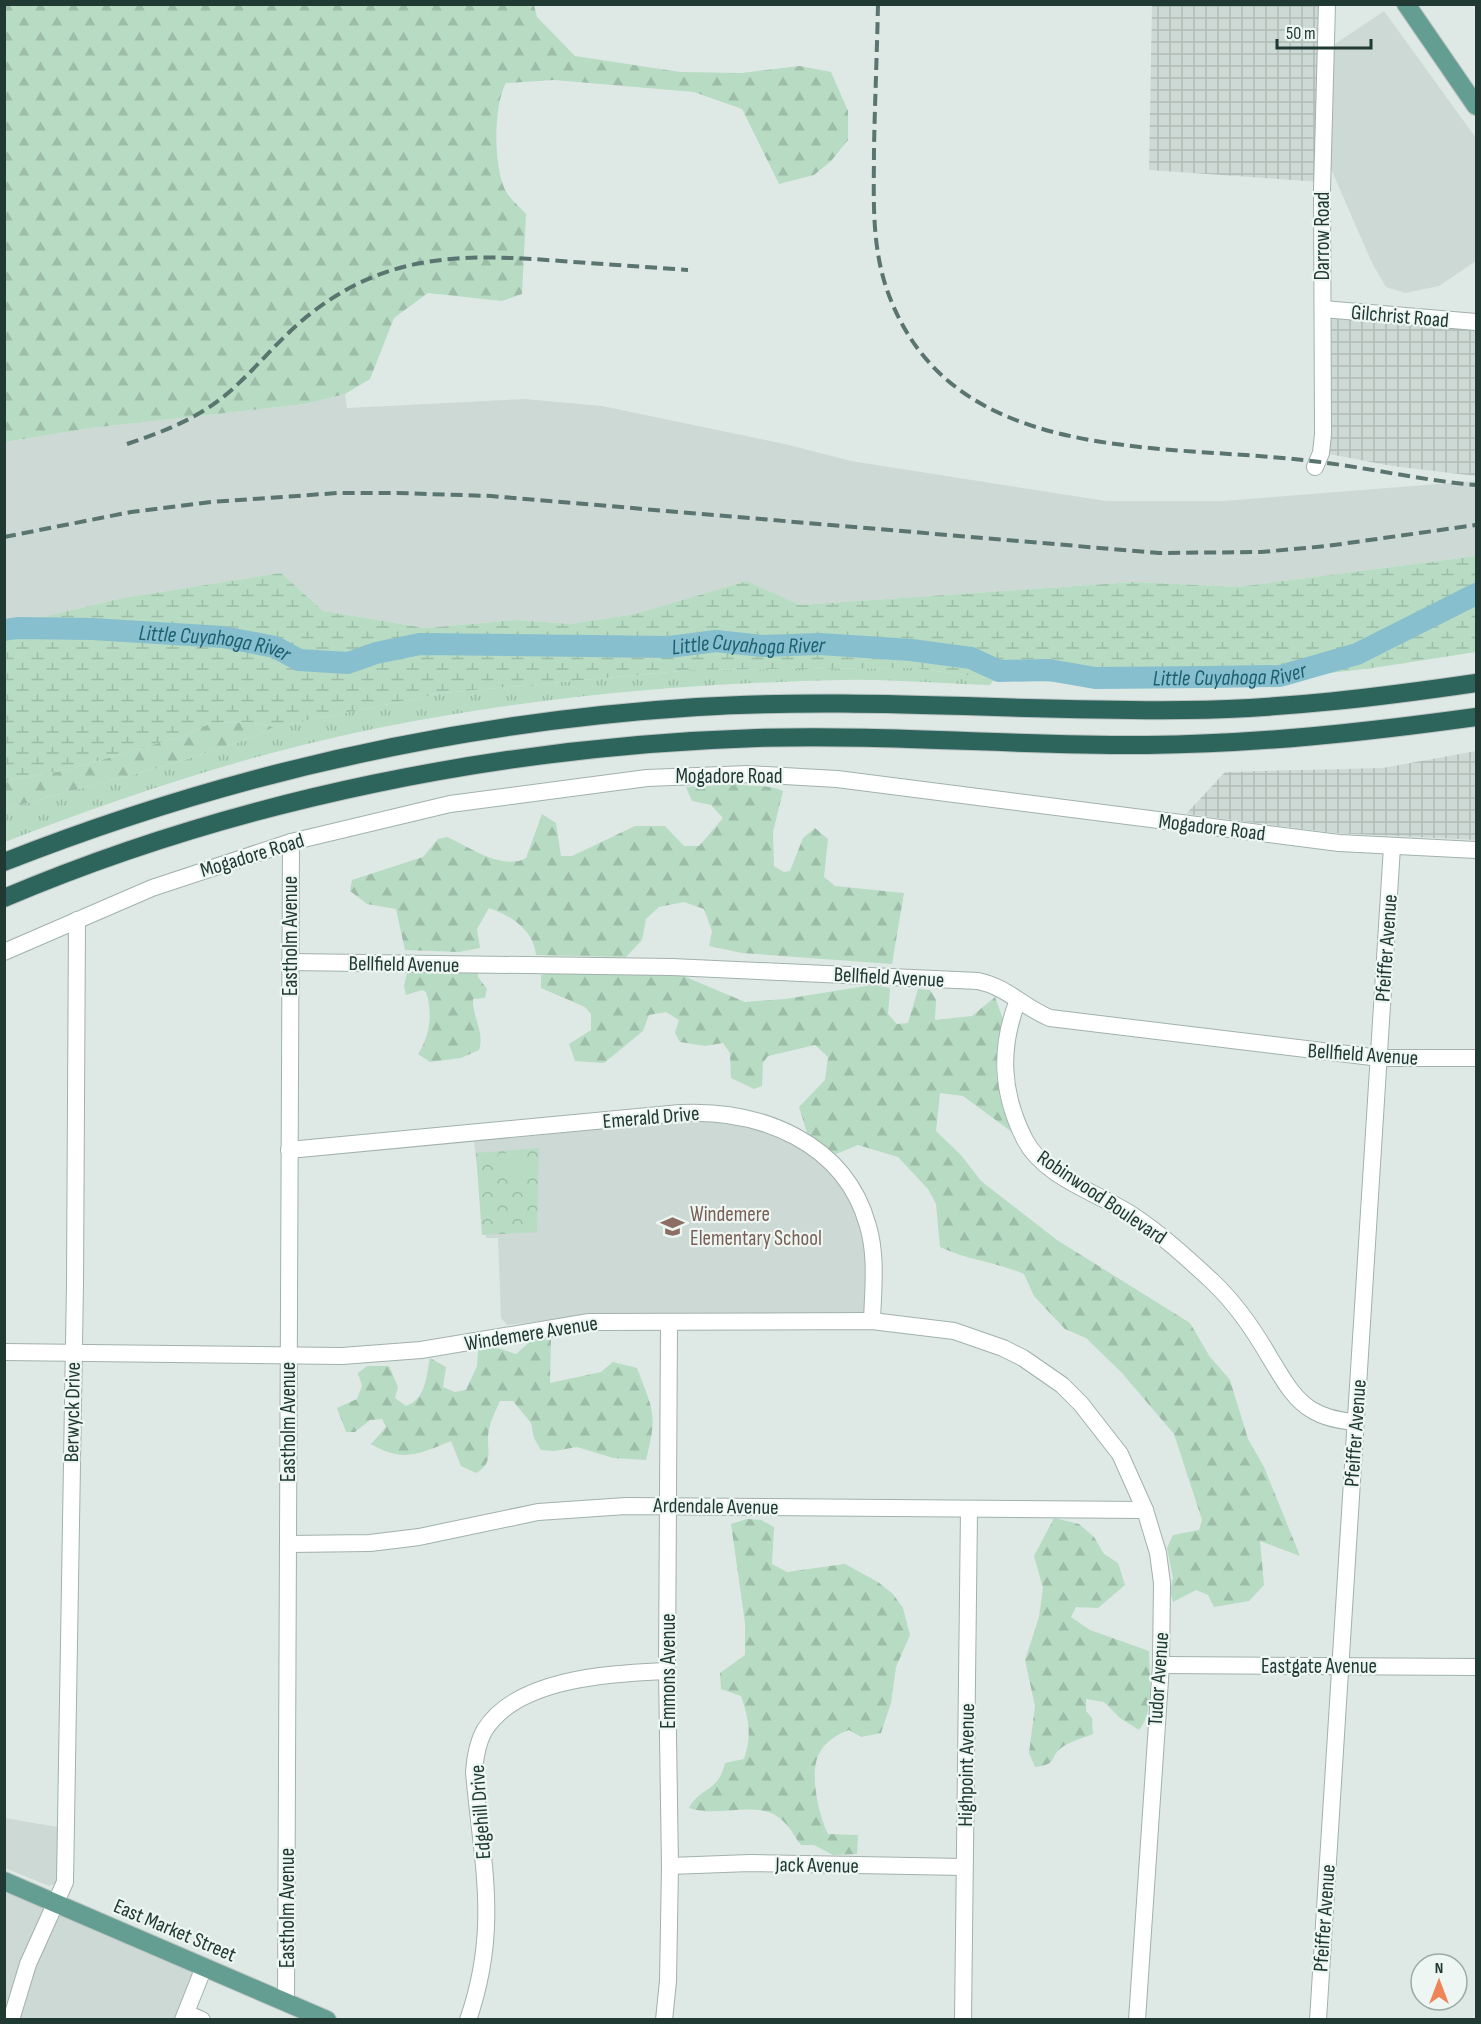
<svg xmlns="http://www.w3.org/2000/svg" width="1481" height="2024" viewBox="0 0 1481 2024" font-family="'Sofia Sans Condensed',sans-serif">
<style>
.built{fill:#cdd9d4}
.industrial{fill:url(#industrial-grid)}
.grass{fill:url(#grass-tufts)}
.forest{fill:url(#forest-firs)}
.wetland{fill:url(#wetland-marsh)}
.park{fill:url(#park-crowns)}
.pitch{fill:#b7dbc3}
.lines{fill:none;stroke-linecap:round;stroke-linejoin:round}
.river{stroke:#87bfce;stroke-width:22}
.minor-casing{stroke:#a1b1ac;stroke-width:18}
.major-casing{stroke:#bcc4c2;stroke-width:20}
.highway-casing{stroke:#bcc4c2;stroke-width:20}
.minor{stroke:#fff;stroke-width:16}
.major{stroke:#649e92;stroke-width:18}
.highway{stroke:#2d645c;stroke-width:18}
.rail{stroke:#5a756f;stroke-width:4;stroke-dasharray:12 6;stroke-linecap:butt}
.labels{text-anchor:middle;stroke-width:4.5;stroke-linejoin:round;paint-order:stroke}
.street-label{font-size:21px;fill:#203933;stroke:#eef6f3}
.education-label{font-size:21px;fill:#785e54;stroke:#eef6f3;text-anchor:start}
.water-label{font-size:22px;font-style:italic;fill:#1c5f72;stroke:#eef6f3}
</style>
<defs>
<pattern id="industrial-grid" width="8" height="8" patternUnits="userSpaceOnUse" patternTransform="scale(1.5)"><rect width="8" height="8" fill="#cdd9d4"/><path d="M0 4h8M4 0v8" fill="none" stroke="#b0bbb6"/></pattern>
<pattern id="grass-tufts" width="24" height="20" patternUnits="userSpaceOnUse" patternTransform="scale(1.5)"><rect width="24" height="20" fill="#b7dbc3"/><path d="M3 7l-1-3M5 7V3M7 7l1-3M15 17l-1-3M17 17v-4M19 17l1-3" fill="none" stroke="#9dbda8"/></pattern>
<pattern id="forest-firs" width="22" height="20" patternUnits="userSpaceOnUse" patternTransform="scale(1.5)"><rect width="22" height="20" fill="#b7dbc3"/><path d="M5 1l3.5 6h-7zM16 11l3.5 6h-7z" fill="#9dbda8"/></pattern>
<pattern id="wetland-marsh" width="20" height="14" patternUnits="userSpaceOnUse" patternTransform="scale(1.5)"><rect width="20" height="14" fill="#b7dbc3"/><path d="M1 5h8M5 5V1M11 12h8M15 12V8" fill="none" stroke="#9dbda8"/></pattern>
<pattern id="park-crowns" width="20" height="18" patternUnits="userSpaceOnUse" patternTransform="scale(1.5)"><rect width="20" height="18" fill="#b7dbc3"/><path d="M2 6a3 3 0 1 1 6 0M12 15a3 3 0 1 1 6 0" fill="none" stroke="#9dbda8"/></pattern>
</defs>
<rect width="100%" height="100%" fill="#dee9e5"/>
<g class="built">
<path d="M1384 11 1476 138V261L1439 286 1405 293 1386 287 1372 263 1328 162 1332 46Z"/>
<path d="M345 394 347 408 525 399 602 406 789 445 851 461 1106 501H1223L1476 481V556L1238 587 1134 582 800 605 747 581 635 614 571 624 517 620 425 628 323 611 281 573 123 598 5 626V442L91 428 305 404Z"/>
<path d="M684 1120H724L765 1128 807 1152 839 1182 857 1214 866 1250 864 1314 621 1313 507 1325 501 1318 498 1238H486L474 1142Z"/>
<path d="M4 1771 5 1818 63 1828 58 1883 49 1886 5 1868Z"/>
<path d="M4 1881 204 1967 183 2019H5Z"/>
</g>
<g class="industrial">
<path d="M1152 5H1327L1322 182 1149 170Z"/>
<path d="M1327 318 1476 328V476L1392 466 1329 454Z"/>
<path d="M1476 751V840L1335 833 1186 814 1225 772 1383 768Z"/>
</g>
<path class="grass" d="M914 668 994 679 990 685C942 684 892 679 844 680 651 684 455 704 268 754 179 778 90 809 5 842V809L165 766 236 743 274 727 444 693 691 670Z"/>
<g class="forest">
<path d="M5 4 534 5 537 17 575 56 680 72 741 73 800 66 831 72 848 111V140L831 161 814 175 779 184 742 109 694 92 554 80 506 83C493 105 493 171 507 193 512 201 520 207 526 214L522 294 502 301 428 293 394 318 370 379 345 394 305 404 91 428 5 442Z"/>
<path d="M249 722 274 727 236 743 165 766 5 809V781L67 770 186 735 211 723Z"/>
<path d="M735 784C751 787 769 784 783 791L773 832 774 866 784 872 790 871 803 838 815 828 828 839 824 877 835 886 904 893 892 964 742 953 709 946 712 931 704 909 684 902 659 907 646 919 642 940 626 957 536 955C534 930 510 915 489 908L477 929 480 948 459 952 405 950 396 909 367 904 350 891 352 880 423 857 438 839 447 837C470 847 502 871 526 858L542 814 556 823 561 856H572L635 826H665L684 846H699L723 818 711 805 692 801 686 787Z"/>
<path d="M408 968 478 969V977L487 989 485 998 473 999C472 1016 485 1033 479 1050L461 1058 430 1062 418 1054C430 1036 433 1013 426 992L422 990 406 995 404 986Z"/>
<path d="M558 972 681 975 745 1002 785 999 872 985 890 988 888 1014 897 1024 908 1023 918 989 930 990 936 1000 935 1020 972 1016 995 997 1004 1022 1016 1135 963 1096 940 1093 936 1131 961 1155 981 1181 1057 1240 1190 1323 1210 1357 1230 1380 1248 1439 1264 1467 1300 1556 1260 1541 1264 1585 1249 1601 1214 1607 1208 1595 1196 1590 1173 1602 1170 1591 1173 1578 1167 1548 1173 1535 1199 1530 1202 1520 1174 1434 1122 1373 1086 1338 1065 1329 1034 1296 1024 1274C996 1262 967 1260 940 1247L936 1204 928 1189 898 1157 858 1145 836 1154 809 1139 799 1107 825 1080 828 1057 815 1045 768 1056 763 1063 762 1086 754 1089 731 1078 730 1053 723 1043 705 1046 680 1042 675 1033 679 1020 666 1012 649 1015 643 1031 604 1063 575 1061 569 1044 591 1030V1014L585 1007 541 988V975Z"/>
<path d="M533 1339 551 1340 550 1383 601 1372 613 1362 637 1368C653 1411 658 1413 646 1460L613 1458 577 1447 554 1451 541 1450 534 1438 531 1423 513 1401H500C496 1410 491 1420 489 1429 485 1448 496 1462 476 1473L461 1466 451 1441C419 1454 403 1463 371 1444L386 1427 382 1419 370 1420 355 1432H346L337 1408 357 1399 362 1386 358 1373 367 1366H389L398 1387 395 1398 406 1406C426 1399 426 1377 430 1358L446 1367 443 1387 455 1392 466 1390 477 1366 478 1351 485 1344 516 1354Z"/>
<path d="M1054 1518 1079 1524 1094 1537 1104 1554 1118 1563 1125 1585 1098 1608 1076 1607 1071 1617 1090 1630 1149 1651C1149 1675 1155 1711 1139 1730L1120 1718 1104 1702 1086 1699V1711L1092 1718 1093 1734C1083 1738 1069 1742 1061 1748 1048 1759 1059 1764 1035 1767L1029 1753 1035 1706 1025 1660 1039 1617 1043 1588 1034 1556Z"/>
<path d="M747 1519 761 1520 774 1527 772 1564 787 1572 845 1564 878 1582 893 1594 903 1608 910 1635 896 1667 891 1703 881 1733 861 1737 849 1730C838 1734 826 1741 820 1752 808 1771 819 1816 828 1834L858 1835 857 1854 833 1855 814 1845H801C795 1838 791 1828 784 1822 760 1797 719 1819 689 1808 700 1787 719 1792 725 1763L744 1759C752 1736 749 1719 741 1696L721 1689 720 1673 745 1655V1623L731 1524Z"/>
</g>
<path class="wetland" d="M1476 556V652L1373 668 1243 683 1121 685 994 679 914 668 691 670 444 693 274 727 249 722 211 723 186 735 67 770 5 781V626L123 598 281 573 323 611 425 628 517 620 571 624 635 614 747 581 800 605 1134 582 1238 587Z"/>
<path class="park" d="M539 1148 537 1232 482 1235 476 1153Z"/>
<path class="pitch" d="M522 1152 524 1172 501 1174 498 1154Z"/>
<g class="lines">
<path class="river" id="s1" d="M4 630 17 628 92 629 223 637 275 647 299 660 348 663 376 653 420 644 669 647 716 641 762 646 820 644 911 650 971 658 999 671 1049 670 1095 678 1208 677 1280 676 1357 654 1476 594"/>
<defs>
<g id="minor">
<path d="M1323 309 1476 322"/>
<path d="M1315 467 1321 453 1323 434 1322 190 1327 4"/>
<path d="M4 952 152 888 291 842 450 804 647 778 748 774 837 779 1339 843 1476 850"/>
<path d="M290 962 672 967 978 981C1007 987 1023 1007 1050 1018L1380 1058H1476"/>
<path d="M1018 1000C999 1048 1001 1093 1025 1140 1045 1178 1099 1193 1132 1215 1161 1234 1187 1258 1213 1282 1236 1304 1254 1330 1270 1358 1282 1377 1292 1398 1312 1410 1325 1418 1341 1421 1356 1422"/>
<path d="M289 1150 680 1113C760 1109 845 1142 868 1226 877 1256 873 1290 872 1321"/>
<path d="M4 1352 342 1356 421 1350 589 1322 872 1321 954 1331 1003 1348 1023 1358 1062 1385 1081 1404 1120 1454 1145 1510 1158 1553 1162 1583 1161 1665 1137 2020"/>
<path d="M289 1544 370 1543 419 1537 538 1512 626 1506 1145 1510"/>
<path d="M1161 1665 1476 1667"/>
<path d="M670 1866 750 1863 964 1867"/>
<path d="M286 2002 291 842"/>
<path d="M186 2013 202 2020"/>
<path d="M11 2020 28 1964 65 1882 75 1284 77 920"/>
<path d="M183 2020 204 1967"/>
<path d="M468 2020C500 1928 482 1864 474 1772 475 1758 477 1744 484 1731 517 1677 611 1674 667 1671"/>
<path d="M664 2020 668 1981 670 1866 667 1671 669 1323"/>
<path d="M963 2020 969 1510"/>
<path d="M1318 2020 1392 847"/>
</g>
<g id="major">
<path d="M1406 4 1476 106"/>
<path d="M4 1881 327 2020"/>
</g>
<g id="highway">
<path d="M4 862C225 775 460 722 697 707 860 697 1023 712 1185 710 1283 709 1380 697 1476 683"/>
<path d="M4 898C237 799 504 746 757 738 887 734 1017 746 1147 745 1258 744 1367 732 1476 717"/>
</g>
</defs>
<use href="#minor" class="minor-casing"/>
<use href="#major" class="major-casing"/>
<use href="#highway" class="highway-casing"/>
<use href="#minor" class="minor"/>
<use href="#major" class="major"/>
<use href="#highway" class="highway"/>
<g class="rail">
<path d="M878 4C877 52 875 99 874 147 874 195 871 241 886 287 946 465 1153 443 1303 460 1361 466 1418 480 1476 485"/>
<path d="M127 444C163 432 199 418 228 393 258 367 282 335 314 311 391 252 468 254 561 261 603 264 645 267 688 270"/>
<path d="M4 537 131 512 211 502 338 493H397L491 496 1159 553 1261 552 1327 546 1476 525"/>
</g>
</g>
<defs>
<symbol id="school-bare" viewBox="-9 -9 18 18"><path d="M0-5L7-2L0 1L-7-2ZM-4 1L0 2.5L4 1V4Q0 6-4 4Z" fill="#8d6e63" stroke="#eef6f3" stroke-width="2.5" paint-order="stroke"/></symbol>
</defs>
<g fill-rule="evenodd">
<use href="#school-bare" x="656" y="1210" width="33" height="33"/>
</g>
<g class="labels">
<g class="street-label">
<text transform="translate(1322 236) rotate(-90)" y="7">Darrow Road</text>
<text transform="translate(1400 316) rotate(5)" y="7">Gilchrist Road</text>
<text x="729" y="783">Mogadore Road</text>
<text transform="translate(1212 827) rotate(7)" y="7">Mogadore Road</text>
<text transform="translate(252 855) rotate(-17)" y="7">Mogadore Road</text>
<text transform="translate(290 936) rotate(-90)" y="7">Eastholm Avenue</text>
<text transform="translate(1386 948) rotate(-86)" y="7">Pfeiffer Avenue</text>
<text transform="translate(404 964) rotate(1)" y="7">Bellfield Avenue</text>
<text transform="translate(889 977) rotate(3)" y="7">Bellfield Avenue</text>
<text transform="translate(1363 1054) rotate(4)" y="7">Bellfield Avenue</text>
<text transform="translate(651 1117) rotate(-5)" y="7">Emerald Drive</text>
<text transform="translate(1102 1197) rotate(34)" y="7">Robinwood Boulevard</text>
<text transform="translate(531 1333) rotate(-9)" y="7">Windemere Avenue</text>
<text transform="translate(72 1412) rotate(-89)" y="7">Berwyck Drive</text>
<text transform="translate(288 1422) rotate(-90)" y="7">Eastholm Avenue</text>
<text transform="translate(1355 1433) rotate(-86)" y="7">Pfeiffer Avenue</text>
<text transform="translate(716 1506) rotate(1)" y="7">Ardendale Avenue</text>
<text x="1319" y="1673">Eastgate Avenue</text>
<text transform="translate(668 1671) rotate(-90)" y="7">Emmons Avenue</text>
<text transform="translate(1158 1679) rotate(-86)" y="7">Tudor Avenue</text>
<text transform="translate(966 1765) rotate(-89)" y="7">Highpoint Avenue</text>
<text transform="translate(480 1812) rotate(-94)" y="7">Edgehill Drive</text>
<text transform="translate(817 1865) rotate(1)" y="7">Jack Avenue</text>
<text transform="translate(287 1908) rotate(-90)" y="7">Eastholm Avenue</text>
<text transform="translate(1324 1918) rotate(-86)" y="7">Pfeiffer Avenue</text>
<text transform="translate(175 1930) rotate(23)" y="7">East Market Street</text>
</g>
<g class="education-label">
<text x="690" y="1221">Windemere<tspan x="690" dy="24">Elementary School</tspan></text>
</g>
<g class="water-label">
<text dy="8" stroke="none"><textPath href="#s1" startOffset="212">Little Cuyahoga River</textPath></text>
<text dy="8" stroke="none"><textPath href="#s1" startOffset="752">Little Cuyahoga River</textPath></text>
<text dy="8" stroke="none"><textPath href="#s1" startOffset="1238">Little Cuyahoga River</textPath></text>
</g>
</g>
<rect width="1481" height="2024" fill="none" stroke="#203933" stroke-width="12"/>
<g transform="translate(1439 1982)"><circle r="28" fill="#eef6f3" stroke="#9caaa6" stroke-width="1.5"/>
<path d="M0-4.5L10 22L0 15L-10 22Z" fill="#ee8558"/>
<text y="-9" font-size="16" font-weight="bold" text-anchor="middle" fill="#203933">N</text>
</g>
<path d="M1277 39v9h94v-9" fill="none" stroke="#203933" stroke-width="3"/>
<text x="1286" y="39" font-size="18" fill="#203933" stroke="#eef6f3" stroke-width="4.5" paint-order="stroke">50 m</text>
</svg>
